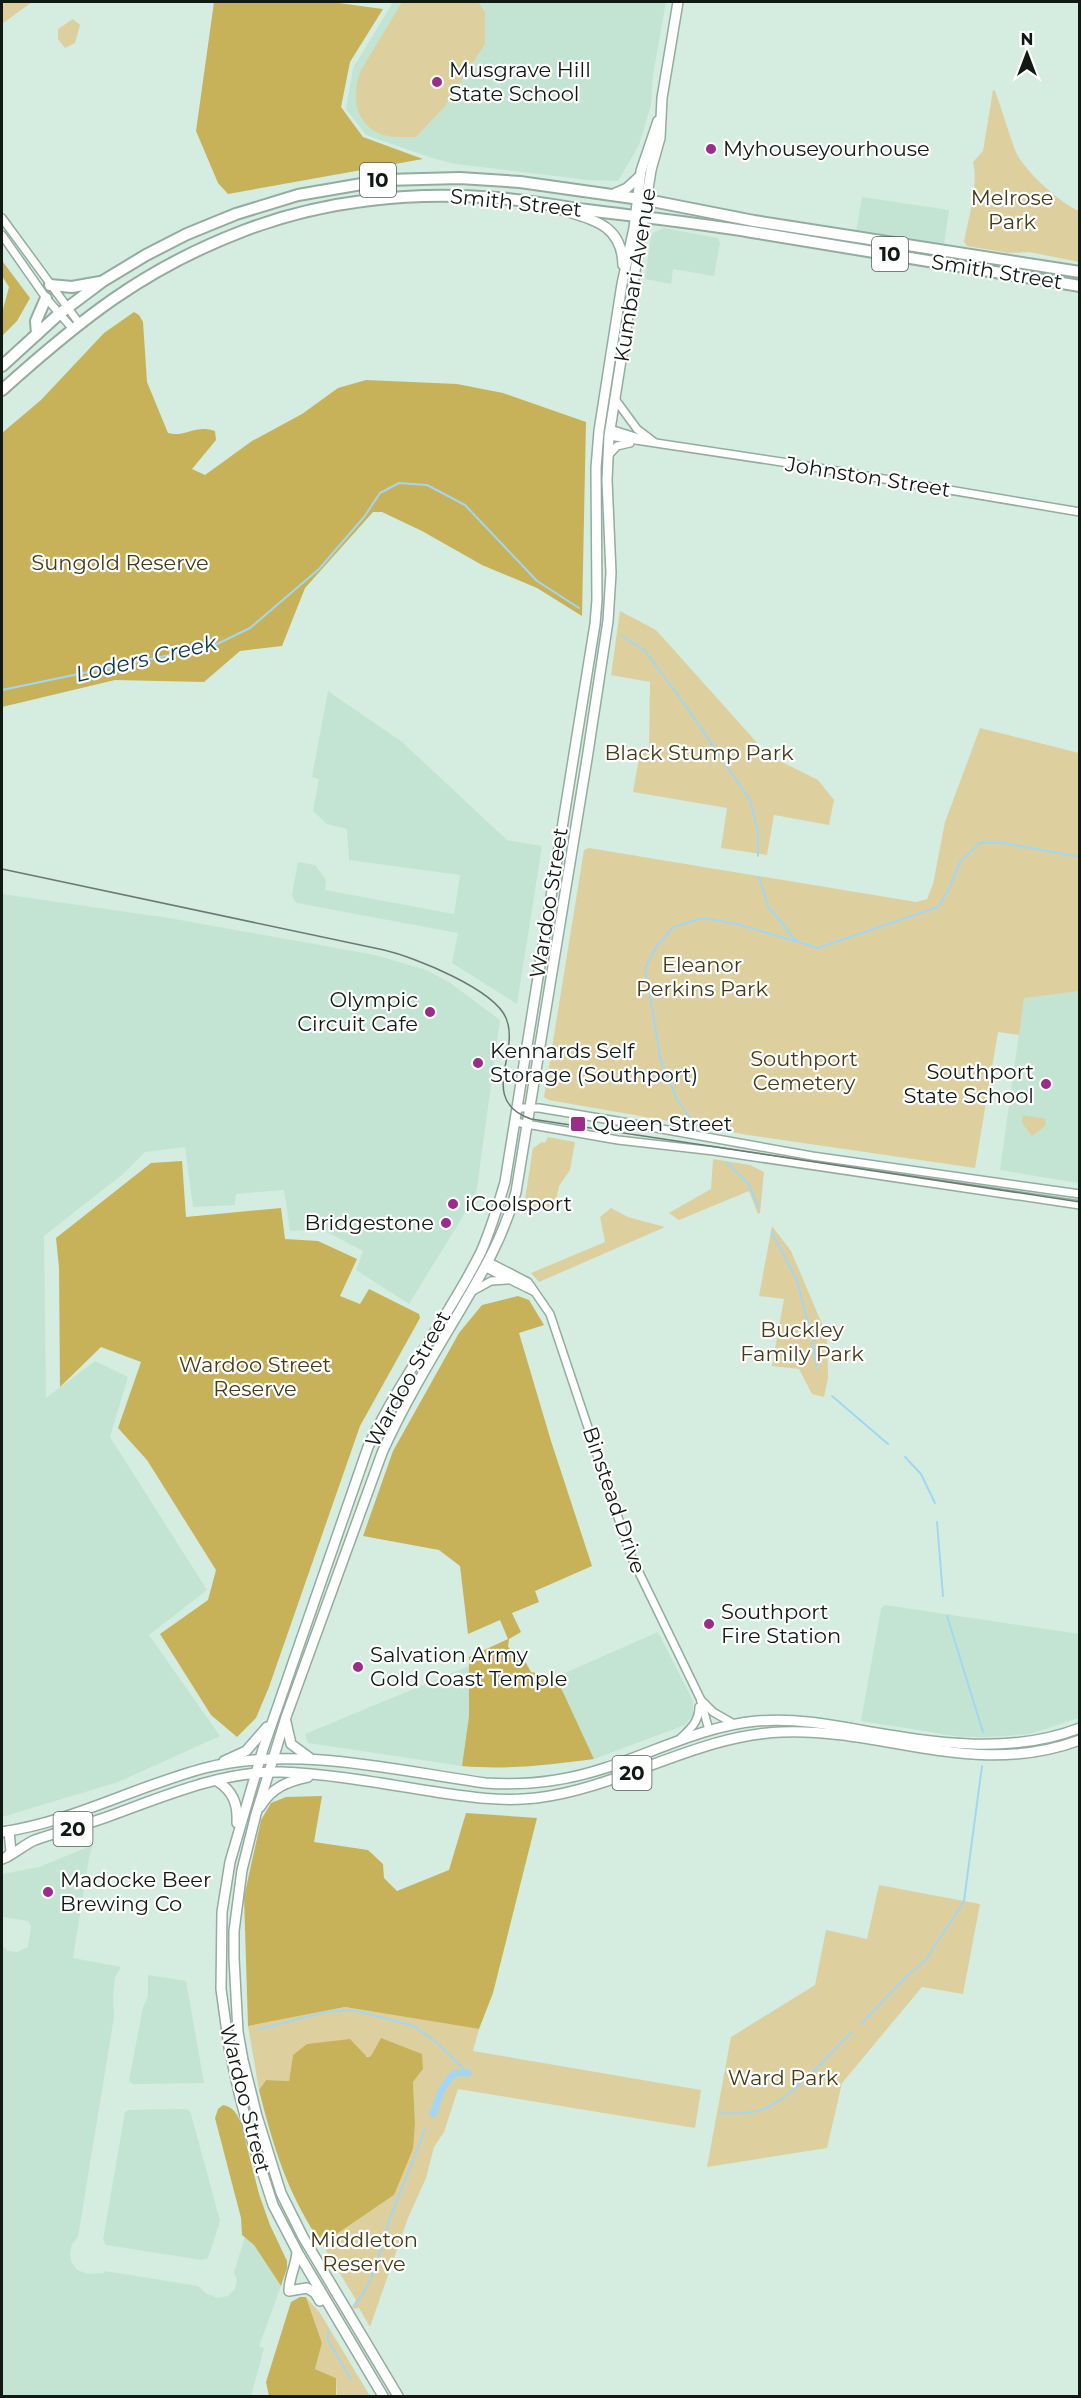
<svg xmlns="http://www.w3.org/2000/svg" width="1081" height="2398" viewBox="0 0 1081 2398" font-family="Montserrat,sans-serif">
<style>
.built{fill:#c3e4d3}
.green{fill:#ddd09e}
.forest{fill:#c8b259}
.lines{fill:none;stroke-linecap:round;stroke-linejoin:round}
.stream{stroke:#a2d7f3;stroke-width:2}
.canal{stroke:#a2d7f3;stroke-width:7}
.minor-casing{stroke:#94aca0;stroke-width:10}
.major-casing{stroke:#94aca0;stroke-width:12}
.highway-casing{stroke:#94aca0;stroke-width:14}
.minor{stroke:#fff;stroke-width:7}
.major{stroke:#fff;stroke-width:9}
.highway{stroke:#fff;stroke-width:10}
.tram{stroke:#6a7a71;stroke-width:1.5}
.poi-dot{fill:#9b2c8a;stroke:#fff;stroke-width:2}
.labels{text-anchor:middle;stroke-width:4.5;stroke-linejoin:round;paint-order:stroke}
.shield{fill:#fff;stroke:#585e5a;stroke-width:1.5}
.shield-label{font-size:20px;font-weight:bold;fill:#101914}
.poi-label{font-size:21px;fill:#101914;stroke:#fff;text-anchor:start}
.park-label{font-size:21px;fill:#453c16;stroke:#fff}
.street-label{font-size:21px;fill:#101914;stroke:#fff}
.water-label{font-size:22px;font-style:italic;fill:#0b3649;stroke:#fff}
</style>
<rect width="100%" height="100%" fill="#d4ede0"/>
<g class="built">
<path d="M393 2H666L653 75 651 105 639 145 618 181 587 180 456 164 432 158 366 135 346 109 353 68Z"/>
<path d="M862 197 949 210 944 245 856 232Z"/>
<path d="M664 228 718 238 720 243 714 276 673 269 671 284 645 279 651 237 654 232Z"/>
<path d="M328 691 402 742 507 840 542 846 517 1004 452 963 458 933 297 903 294 900 292 894 298 862 315 865 326 880 325 890 454 914 460 875 349 860 347 829 327 824 313 811 319 779 312 777Z"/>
<path d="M2 894 169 918 375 955 426 970 449 982 500 1020 476 1195 409 1304 356 1270 363 1251 329 1233 307 1230 290 1231 284 1190 236 1194 235 1205 193 1207 185 1147 145 1152 123 1174 44 1236 46 1398 95 1361 128 1377 110 1437 207 1590 149 1635 220 1736 118 1782 2 1817Z"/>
<path d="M1079 991V1183L1000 1170 1024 997Z"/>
<path d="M885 1605 1079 1634V1718L1030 1734 990 1737H961L861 1721 881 1609Z"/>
<path d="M658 1632 693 1701V1715L685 1725 594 1759 556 1677Z"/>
<path d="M469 1666V1716L462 1766 308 1743 305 1734Z"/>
<path d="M93 1845 89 1858 73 1958 121 1967 115 1977 113 1998 114 2017 78 2237 72 2244 70 2253 71 2261 77 2270 88 2274 104 2273 105 2271 198 2286 207 2294 218 2298 228 2296 235 2289 237 2280 234 2272 245 2237 254 2245 281 2286 259 2346 264 2348 251 2396H2V1945L8 1951 17 1952 28 1947 31 1927 28 1921 2 1917V1874L39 1867Z"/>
<path d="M148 1975 186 1981 204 2083 133 2084 129 2081 143 2007 148 1996Z"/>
<path d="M183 2109 189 2110 191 2114 220 2221 208 2258 202 2260 106 2245 103 2240 125 2112 129 2110Z"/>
</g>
<g class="green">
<path d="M2 2H32L2 24Z"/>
<path d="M402 2H478L485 12V44L445 106 416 137C403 137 389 138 378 133 353 121 352 92 361 70Z"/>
<path d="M73 19 80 25 75 43 65 48 58 39V29Z"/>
<path d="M993 90 995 91C1002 110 1008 131 1015 150 1023 170 1060 203 1079 211V262L1029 252 1009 253 967 246 964 242C968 218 979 187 973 162L983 151Z"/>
<path d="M620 611 656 630 760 746 774 758 818 780 834 800 829 825 774 815 767 855 721 848 727 808 633 792 640 752H649L650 682 611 675Z"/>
<path d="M980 728 1079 753 1080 991 1024 998 1019 1035 998 1032 975 1168 748 1135 549 1100 544 1097 584 850 589 848 916 902 927 899 933 884 945 822Z"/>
<path d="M1023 1115 1046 1119 1045 1126 1032 1136 1022 1123Z"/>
<path d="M548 1137 575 1142 570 1170 559 1186 554 1210 524 1206 533 1148 542 1142 545 1143Z"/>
<path d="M713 1159 750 1165 764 1172 760 1213 758 1214 749 1191 679 1220 669 1213 711 1189Z"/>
<path d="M611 1208 628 1217 665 1227 539 1282 531 1273 605 1242 600 1217Z"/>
<path d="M772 1226 791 1251 822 1324 827 1329 828 1378 824 1397 812 1394 799 1369 772 1366 784 1299 759 1296Z"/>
<path d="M879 1885 980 1904 963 1994 922 1987 842 2083 827 2148 707 2167 731 2037 815 1985 826 1930 867 1939Z"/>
<path d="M345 2007 479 2029 473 2051 701 2090 695 2128 458 2089 444 2132 434 2147 426 2178 408 2218 370 2327 359 2308 354 2309 352 2307 356 2300 322 2244 394 2195 415 2123 413 2082 423 2069 371 2056 293 2055 289 2081 266 2080 259 2090 248 2026Z"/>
<path d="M306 2297 320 2313 370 2396H337L336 2378 315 2369 322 2343Z"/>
</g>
<g class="forest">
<path d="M214 2H331L383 9 350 62 341 107 363 137 423 159 228 194 218 183 196 131Z"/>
<path d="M3 262 30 298 17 321 2 336V313L9 287 2 276Z"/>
<path d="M134 312 139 315 143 322 147 382 168 433C185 438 195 424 215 431L216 440 192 469 205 475 252 441 302 414 338 388 366 380 457 384 503 393 586 422 582 616 537 588 482 565 422 531 382 512H373L305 588 282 646 240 651 204 682 115 680 2 707V433L41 400 104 333Z"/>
<path d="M182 1161 186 1217 281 1208 285 1239 318 1241 357 1259 340 1296 360 1304 369 1289 419 1314 420 1318 360 1426 269 1687 256 1718 237 1737 211 1715 160 1634 208 1600 216 1570 147 1460 118 1428 141 1362 101 1347 60 1387 59 1268 56 1238 151 1163Z"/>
<path d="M518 1296 529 1300 544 1325 519 1333 551 1441 592 1566 535 1591 539 1602 512 1613 521 1632 509 1639 508 1647 513 1651 520 1652 531 1672 556 1677 594 1759C549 1765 507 1770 462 1766L469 1716V1657L508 1639 500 1620 468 1634 460 1566 439 1550 363 1536 393 1451 459 1333 482 1305Z"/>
<path d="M322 1796 314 1842 368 1850 383 1864 384 1878 397 1891 449 1870 466 1813 537 1818 493 1993 479 2029 345 2007 248 2026 244 1897 261 1820 271 1803 286 1797Z"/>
<path d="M381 2038 422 2054 423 2069 413 2082 415 2123 413 2149 394 2195 322 2244C288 2196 273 2146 259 2090L266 2080 289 2081 293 2055 307 2044 350 2039 367 2057 371 2056Z"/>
<path d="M223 2105C234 2107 237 2114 241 2123L259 2194 270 2225 287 2261V2268L281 2286 254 2245 242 2235 241 2218 215 2118 218 2109Z"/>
<path d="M300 2297H306L322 2343 315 2369 336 2378V2396H269L266 2382 291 2302Z"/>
</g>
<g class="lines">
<g class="stream">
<path d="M622 636 645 651 683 702 750 800 758 831V856"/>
<path d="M2 690 213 646 250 628 319 569 364 517 380 493 399 483 427 485 465 505 537 581 579 608"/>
<path d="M759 877 768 906 797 942"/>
<path d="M696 1127 677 1099 661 1061 645 968 656 947 673 927 704 918 737 924 818 948 938 907 949 889 960 862 980 843H1003L1080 857"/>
<path d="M726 1162 748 1183 759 1208"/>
<path d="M772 1233 797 1280 812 1339 817 1369"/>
<path d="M832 1396 888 1444"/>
<path d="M905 1457 921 1474 935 1503"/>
<path d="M937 1522 943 1596"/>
<path d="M947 1616 983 1732"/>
<path d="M861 2024 906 1977 926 1960 964 1901 982 1766"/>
<path d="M259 2029 326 2012 353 2010 414 2026 436 2042 468 2073"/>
<path d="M721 2113C736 2114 754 2114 768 2107 798 2092 827 2056 852 2032"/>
<path d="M355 2305C376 2279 378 2255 388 2224 399 2192 414 2161 425 2129"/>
<path d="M328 2331V2340L351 2379"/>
</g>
<path class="canal" d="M433 2114 442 2089 454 2073H468"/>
<defs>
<g id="minor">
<path d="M2 218 79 323"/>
<path d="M2 235 46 298 72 328"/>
<path d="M615 399 637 429 654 442"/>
<path d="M610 429 645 440"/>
<path d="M609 436 795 464 1080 512"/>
<path d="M608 456 617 446 630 443"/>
<path d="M517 1108H539L617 1121 812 1156 1080 1194"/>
<path d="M515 1122 618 1140 714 1151 1080 1205"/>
<path d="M489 1262 528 1282 550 1314 631 1556 700 1698 709 1730"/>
<path d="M486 1268 533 1291"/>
<path d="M473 1291 491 1281 507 1280"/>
<path d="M701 1700 713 1712 734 1724"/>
<path d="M680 1739C690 1729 699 1722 699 1707"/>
</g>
<g id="major">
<path d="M611 195 627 188 640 176"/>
<path d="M562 210C594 220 622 225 623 265"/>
<path d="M286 1722 291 1744 310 1758"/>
<path d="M224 1761 246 1751 267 1727"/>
<path d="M217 1781C233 1791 238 1804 237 1823"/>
<path d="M260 1807C271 1788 288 1781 308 1777"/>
<path d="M2 1832C72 1822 136 1786 205 1768 297 1745 393 1770 485 1783 526 1786 566 1781 605 1768 655 1752 703 1726 757 1721 793 1718 829 1724 865 1731 936 1743 1010 1755 1080 1728"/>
<path d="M7 1857 11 1852 9 1831"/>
<path d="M2 1859C14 1855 23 1845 35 1840 58 1832 81 1826 104 1818 160 1798 220 1771 281 1772 333 1774 385 1784 436 1792 469 1797 502 1802 536 1798 621 1788 696 1735 782 1732 886 1728 975 1779 1080 1740"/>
<path d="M297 2252C296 2266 289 2277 289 2291L307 2288 315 2293 320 2301"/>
<path d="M383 2396 298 2253 273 2205 249 2131 239 2093 229 2047 221 1989 222 1912 230 1862 263 1749 368 1447C400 1378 448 1319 481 1252 491 1229 498 1206 505 1182L595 624 597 600 596 468 599 431 622 284 634 228 641 171 658 121"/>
<path d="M398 2396 303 2237 281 2193 257 2116 243 2060 238 2032 234 1958V1931L242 1870 256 1814 286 1717 382 1453C402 1408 427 1366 452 1324 479 1278 501 1244 516 1192L587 759 608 621 611 573 607 480 609 436 651 170 660 138 662 98 678 2"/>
</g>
<g id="highway">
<path d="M50 285 72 287 100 282"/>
<path d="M37 334 36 321 46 298"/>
<path d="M2 366 59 314 103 281 146 255 187 234 236 214 298 195 385 180 460 178 520 182 647 200 754 221 1080 272"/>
<path d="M2 390C80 320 143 269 243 231 323 200 412 191 497 198 527 200 557 206 587 210 642 217 697 223 752 232 861 250 970 268 1080 286"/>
</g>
</defs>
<use href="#minor" class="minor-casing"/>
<use href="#major" class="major-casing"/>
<use href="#highway" class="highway-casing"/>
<use href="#minor" class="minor"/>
<use href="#major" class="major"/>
<use href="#highway" class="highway"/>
<path class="tram" d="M2 869 384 950C414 957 494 989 506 1018 521 1053 477 1100 531 1119L1080 1202"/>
</g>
<g class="poi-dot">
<circle cx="437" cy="82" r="6"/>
<circle cx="711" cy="149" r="6"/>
<circle cx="430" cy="1012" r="6"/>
<circle cx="478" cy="1063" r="6"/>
<circle cx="1046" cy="1084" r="6"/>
<rect x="570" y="1116" width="16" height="16" rx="3"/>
<circle cx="453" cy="1204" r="6"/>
<circle cx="446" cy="1223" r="6"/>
<circle cx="709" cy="1624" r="6"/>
<circle cx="358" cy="1667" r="6"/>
<circle cx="48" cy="1892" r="6"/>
</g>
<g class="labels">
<g class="shield">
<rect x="360" y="163" width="36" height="34" rx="4.5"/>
<rect x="872" y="237" width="36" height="34" rx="4.5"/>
<rect x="612.5" y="1756" width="39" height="34" rx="4.5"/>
<rect x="53.5" y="1812" width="39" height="34" rx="4.5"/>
</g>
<g class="shield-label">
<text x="378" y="187">10</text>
<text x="890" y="261">10</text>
<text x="632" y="1780">20</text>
<text x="73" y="1836">20</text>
</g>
<g class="poi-label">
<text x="449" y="77">Musgrave Hill<tspan x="449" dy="24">State School</tspan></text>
<text x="723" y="156">Myhouseyourhouse</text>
<text x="418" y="1007" text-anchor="end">Olympic<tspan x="418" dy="24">Circuit Cafe</tspan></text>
<text x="490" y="1058">Kennards Self<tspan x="490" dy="24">Storage (Southport)</tspan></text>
<text x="1034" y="1079" text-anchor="end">Southport<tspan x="1034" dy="24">State School</tspan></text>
<text x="592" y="1131">Queen Street</text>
<text x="465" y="1211">iCoolsport</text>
<text x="434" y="1230" text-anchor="end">Bridgestone</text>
<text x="721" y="1619">Southport<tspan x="721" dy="24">Fire Station</tspan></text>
<text x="370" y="1662">Salvation Army<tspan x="370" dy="24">Gold Coast Temple</tspan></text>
<text x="60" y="1887">Madocke Beer<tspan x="60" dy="24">Brewing Co</tspan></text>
</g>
<g class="park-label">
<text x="1012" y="205">Melrose<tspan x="1012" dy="24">Park</tspan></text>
<text x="120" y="570">Sungold Reserve</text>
<text x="699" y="760">Black Stump Park</text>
<text x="702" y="972">Eleanor<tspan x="702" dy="24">Perkins Park</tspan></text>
<text x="804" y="1066">Southport<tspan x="804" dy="24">Cemetery</tspan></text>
<text x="802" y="1337">Buckley<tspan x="802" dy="24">Family Park</tspan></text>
<text x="255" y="1372">Wardoo Street<tspan x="255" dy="24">Reserve</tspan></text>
<text x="783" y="2085">Ward Park</text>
<text x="364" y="2247">Middleton<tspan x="364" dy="24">Reserve</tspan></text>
</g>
<g class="street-label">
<text transform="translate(516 203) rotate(6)" y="7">Smith Street</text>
<text transform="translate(997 272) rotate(9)" y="7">Smith Street</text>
<text transform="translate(635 275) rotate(-81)" y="7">Kumbari Avenue</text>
<text transform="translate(868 477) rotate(9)" y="7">Johnston Street</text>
<text transform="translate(549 903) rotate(-81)" y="7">Wardoo Street</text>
<text transform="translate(408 1379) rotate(-61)" y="7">Wardoo Street</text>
<text transform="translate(614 1500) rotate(71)" y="7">Binstead Drive</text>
<text transform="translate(245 2099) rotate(76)" y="7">Wardoo Street</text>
</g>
<g class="water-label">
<text transform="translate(146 658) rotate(-13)" y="8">Loders Creek</text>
</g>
</g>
<rect width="1081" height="2398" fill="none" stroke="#101914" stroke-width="6"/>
<g transform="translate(1027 54)" stroke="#ffffff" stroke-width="4.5" paint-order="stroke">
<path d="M0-4.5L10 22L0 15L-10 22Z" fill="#101914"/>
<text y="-9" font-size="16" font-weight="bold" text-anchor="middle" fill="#101914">N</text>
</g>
</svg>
